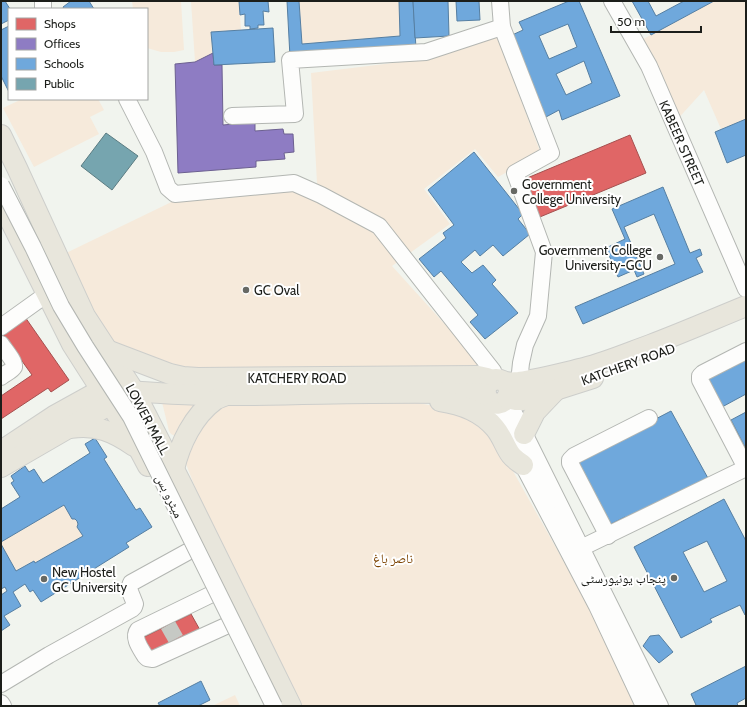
<svg xmlns="http://www.w3.org/2000/svg" width="747" height="707" viewBox="0 0 747 707" font-family="Cabin,'Noto Naskh Arabic',sans-serif">
<style>
.green{fill:#f6eadb}
.shops{fill:#e06666;stroke:#a5504f}
.offices{fill:#8e7cc3;stroke:#6c6090}
.schools{fill:#6fa8dc;stroke:#567fa2;fill-rule:evenodd}
.public{fill:#76a5af;stroke:#5b7c82}
.lines{fill:none;stroke-linecap:round;stroke-linejoin:round}
.minor-tunnel{stroke:#c6c9c4;stroke-width:16;stroke-dasharray:16 8;stroke-linecap:butt}
.minor-casing{stroke:#b3b6b2;stroke-width:18}
.major-casing{stroke:#cdcecb;stroke-width:22}
.minor{stroke:#fdfdfc;stroke-width:16}
.major{stroke:#e8e6dc;stroke-width:20}
.minor-bridge-casing{stroke:#b3b6b2;stroke-width:18;stroke-linecap:butt}
.minor-bridge{stroke:#fdfdfc;stroke-width:16}
.poi-dot{fill:#676964;stroke:#fff;stroke-width:1.5}
.labels{text-anchor:middle;stroke-width:4;stroke-linejoin:round;paint-order:stroke}
.street-label{font-size:13px;fill:#1c1e1a;stroke:#fff}
.poi-label{font-size:13px;fill:#1c1e1a;stroke:#fff;text-anchor:start}
.park-label{font-size:13px;fill:#7c4300;stroke:#fff}
</style>
<rect width="100%" height="100%" fill="#f1f4ee"/>
<g class="green">
<path d="M132 1H181L184 50 174 52H161L147 48V9H133Z"/>
<path d="M191 1H239L241 30 213 53 195 62Z"/>
<path d="M299 1H399L400 36 302 44Z"/>
<path d="M714 1H746V119L721 129 704 90 674 123 636 43Z"/>
<path d="M497 35 541 154 498 177 475 149 424 189 450 224 392 266 490 374 209 371 171 367 113 347 62 255 190 193 317 183 311 73 417 60Z"/>
<path d="M22 99H98L104 110 90 117 99 134 34 167 3 108Z"/>
<path d="M213 397 175 436 171 434 169 431 161 398Z"/>
<path d="M406 401 475 413 486 423 605 635 636 706H302L200 500 186 464 188 446 220 402Z"/>
<path d="M64 505 74 519 77 521 78 524 77 527 83 536 35 563 34 561 16 571 1 544V542Z"/>
<path d="M235 695 240 706H212Z"/>
</g>
<g class="shops">
<path d="M630 135 646 173 535 219 520 181Z"/>
<path d="M25 317 69 380 51 392 48 388 1 419V396L32 375 2 333Z"/>
<path d="M191 614 200 630 150 654 142 638Z"/>
</g>
<path class="offices" d="M213 53 214 65H222L223 125 255 122V131L283 129 284 134H293L294 152 284 153 285 159 256 161V167L178 173 175 64 195 62Z"/>
<g class="schools">
<path d="M1 1H5L10 9H9V20L1 24Z"/>
<path d="M71 1H89L94 9H64L63 7Z"/>
<path d="M239 1H268L269 12 263 11 264 25H258V28L250 29V26H245V14L240 15Z"/>
<path d="M287 1H299L302 44 400 36 399 1H413L416 48 290 57Z"/>
<path d="M413 1H448L449 36 415 38Z"/>
<path d="M456 1H479L480 20 457 21Z"/>
<path d="M569 1H579L620 96 562 120 559 110 546 117 510 36 523 30 519 22ZM568 24 577 47 549 59 539 36ZM584 61 592 83 566 95 556 74Z"/>
<path d="M632 1H648L656 16 684 1H714L651 35Z"/>
<path d="M9 26V92L1 76V30Z"/>
<path d="M273 28 275 62 214 65 211 32Z"/>
<path d="M746 119V155L727 163 715 132Z"/>
<path d="M474 152 523 214 518 219 530 234 503 256 493 245 480 256 475 250 461 262 472 273 483 265 496 280 492 284 518 313 485 339 470 322 478 315 441 271 434 277 419 259 446 238 443 233 454 225 428 190Z"/>
<path d="M663 187 690 253 700 249 702 255 696 258 703 272 583 324 575 307 675 264 654 214 624 227 644 274 637 277 634 270 618 277 606 248 625 239 612 209Z"/>
<path d="M746 357V394L722 407 707 379Z"/>
<path d="M671 411 709 480 628 520 625 517 611 524 574 458 625 435Z"/>
<path d="M746 412V447H745L731 420Z"/>
<path d="M95 438 107 457 104 459 136 510 140 508 152 527 126 543 129 547 41 602 33 590 30 592 25 584 13 592 21 606 4 616 10 625 1 631V595L7 591 5 587 1 589V544L16 571 34 561 35 563 83 536 77 527 78 524 77 521 75 519H72L64 505 1 542V509L20 497 11 483 14 481 11 476 25 466 29 472 34 469 43 483 90 453 85 444Z"/>
<path d="M724 499 746 541V615H745L740 605 710 619 712 622 681 638 634 547ZM707 541 727 581 704 592 683 552Z"/>
<path d="M659 635 673 652 659 663 643 646 650 636Z"/>
<path d="M746 666V698L737 703 738 706H693L696 705 691 694Z"/>
<path d="M201 681 210 700 198 706H160L158 703Z"/>
</g>
<path class="public" d="M106 133 138 156 112 190 81 166Z"/>
<g class="lines">
<path class="minor-tunnel" d="M168 625 177 641"/>
<defs>
<g id="minor">
<path d="M43 1V9"/>
<path d="M500 1 502 27 551 153 515 173 544 252 538 316 525 345 521 363 519 382"/>
<path d="M612 1 649 66 746 289"/>
<path d="M127 99 154 152 168 188 175 194 294 183 321 195 379 226 493 371 495 379"/>
<path d="M232 116 295 114 290 60 426 52 502 27"/>
<path d="M1 327 47 294"/>
<path d="M1 344C4 349 15 361 14 367 12 371 4 374 1 377"/>
<path d="M507 399 660 706"/>
<path d="M493 402 523 465 597 606 644 706"/>
<path d="M746 468 700 380V376L703 373 746 351"/>
<path d="M608 536 570 463V460L574 456 649 418"/>
<path d="M581 548 746 468"/>
<path d="M212 594 138 630C132 638 141 649 145 656L147 658 153 659 228 625"/>
<path d="M1 684 49 655 132 609 134 607 135 604 129 589 131 583 191 550"/>
<path d="M1 703 3 706"/>
</g>
<g id="major">
<path d="M1 135 17 168 85 316 134 391 182 485 291 706"/>
<path d="M1 202 72 344 139 449 148 466"/>
<path d="M107 350 170 374 183 377 198 378 478 376 487 378 492 381"/>
<path d="M506 382C514 395 502 410 490 401 483 395 485 384 492 380 498 377 501 381 506 382 510 383 515 382 519 382 540 379 563 373 584 368 607 362 628 353 650 345 682 333 714 319 746 306"/>
<path d="M123 391C151 392 178 395 205 395 299 396 392 390 486 394"/>
<path d="M507 398 516 400H524L593 378"/>
<path d="M440 401C461 404 481 411 495 428 502 436 505 447 511 455 514 459 519 462 523 465"/>
<path d="M71 428C96 424 114 432 134 446"/>
<path d="M524 434 535 412 555 391"/>
<path d="M1 451 54 416 101 390"/>
<path d="M1 467 77 423 122 398"/>
<path d="M174 469C180 444 193 416 215 400 218 398 222 397 226 395"/>
</g>
</defs>
<use href="#minor" class="minor-casing"/>
<use href="#major" class="major-casing"/>
<use href="#minor" class="minor"/>
<use href="#major" class="major"/>
<defs>
<path id="minor-bridge" d="M1 185 33 247 61 306 85 346 131 417 274 706"/>
</defs>
<use href="#minor-bridge" class="minor-bridge-casing"/>
<use href="#minor-bridge" class="minor-bridge"/>
</g>
<g class="poi-dot">
<circle cx="514" cy="191" r="4"/>
<circle cx="660" cy="257" r="4"/>
<circle cx="246" cy="290" r="4"/>
<circle cx="674" cy="578" r="4"/>
<circle cx="44" cy="579" r="4"/>
</g>
<g class="labels">
<g class="street-label">
<text transform="translate(682 143) rotate(66)" y="5">KABEER STREET</text>
<text transform="translate(628 364) rotate(-20)" y="5">KATCHERY ROAD</text>
<text x="297" y="383">KATCHERY ROAD</text>
<text transform="translate(148 419) rotate(62)" y="5">LOWER MALL</text>
<text transform="translate(170 496) rotate(64)" y="5">میٹرو بس</text>
</g>
<g class="poi-label">
<text x="522" y="189">Government<tspan x="522" dy="15">College University</tspan></text>
<text x="652" y="255" text-anchor="end">Government College<tspan x="652" dy="15">University-GCU</tspan></text>
<text x="254" y="295">GC Oval</text>
<text x="52" y="577">New Hostel<tspan x="52" dy="15">GC University</tspan></text>
<text x="666" y="583" text-anchor="end">پنجاب یونیورسٹی</text>
</g>
<g class="park-label">
<text x="393" y="563">ناصر باغ</text>
</g>
</g>
<rect width="747" height="707" fill="none" stroke="#1c1e1a" stroke-width="4"/>
<rect x="8" y="8" width="140" height="92" fill="#ffffff" stroke="#a4a5a3"/>
<rect x="16" y="18" width="20" height="12" fill="#e06666" stroke="#a4a5a3"/>
<text x="44" y="28" font-size="12" fill="#1c1e1a">Shops</text>
<rect x="16" y="38" width="20" height="12" fill="#8e7cc3" stroke="#a4a5a3"/>
<text x="44" y="48" font-size="12" fill="#1c1e1a">Offices</text>
<rect x="16" y="58" width="20" height="12" fill="#6fa8dc" stroke="#a4a5a3"/>
<text x="44" y="68" font-size="12" fill="#1c1e1a">Schools</text>
<rect x="16" y="78" width="20" height="12" fill="#76a5af" stroke="#a4a5a3"/>
<text x="44" y="88" font-size="12" fill="#1c1e1a">Public</text>
<path d="M611 26v6h90v-6" fill="none" stroke="#1c1e1a" stroke-width="2"/>
<text x="617" y="26" font-size="12" fill="#1c1e1a" stroke="#ffffff" stroke-width="3" paint-order="stroke">50 m</text>
</svg>
